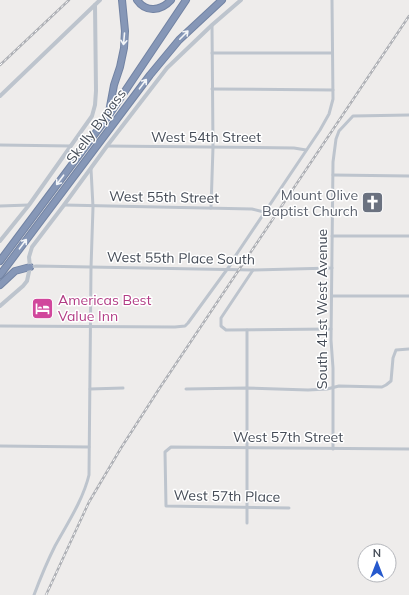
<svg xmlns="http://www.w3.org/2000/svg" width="409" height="595" viewBox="0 0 409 595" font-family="Mulish,sans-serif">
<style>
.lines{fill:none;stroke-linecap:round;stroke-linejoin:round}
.motorway-casing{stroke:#7283a3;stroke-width:8}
.minor{stroke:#bdc4cd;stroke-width:3}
.tertiary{stroke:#bdc4cd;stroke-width:4}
.motorway{stroke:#8697b7;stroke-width:6}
.rail-casing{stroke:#aeb0b5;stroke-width:2.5}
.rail{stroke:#fff;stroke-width:1;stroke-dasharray:3;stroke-linecap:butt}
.oneway{stroke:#f3f5f8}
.labels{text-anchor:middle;stroke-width:3;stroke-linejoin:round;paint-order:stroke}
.street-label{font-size:14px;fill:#454c57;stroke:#fff}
.worship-label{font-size:14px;fill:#5b616d;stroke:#fff;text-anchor:end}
.hotel-label{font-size:14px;fill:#b23c85;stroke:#fff;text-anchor:start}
</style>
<rect width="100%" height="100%" fill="#eeeceb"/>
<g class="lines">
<defs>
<g id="motorway">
<path d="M137 0C146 13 161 11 171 0"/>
<path d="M109 112 114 85 120 67 124 48 125 31 122 0"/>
<path d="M0 261 109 115 186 0"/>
<path d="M0 275 150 75 179 40 222 0"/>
<path d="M0 285 15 271 30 267"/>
</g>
</defs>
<use href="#motorway" class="motorway-casing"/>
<g class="minor">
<path d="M212 53H332"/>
<path d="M212 89 333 90"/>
<path d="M0 145 71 146"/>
<path d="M107 146 294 148 306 150"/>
<path d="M333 175 409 176"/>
<path d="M64 205 252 209 264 212"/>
<path d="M0 206 29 205"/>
<path d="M211 208 213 147 212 25"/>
<path d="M332 236H409"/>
<path d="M30 267 36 266 253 270 332 268"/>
<path d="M253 270 221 318V326L226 330 331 329"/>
<path d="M332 296H409"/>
<path d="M0 326 175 327 185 326 188 323 231 264 234 258 320 130 329 114 333 99 332 0"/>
<path d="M247 330V523"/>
<path d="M90 389 123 388"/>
<path d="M186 389 246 388 308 390 327 389 339 386 382 387 386 385 391 381 393 358 396 350 409 349"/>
<path d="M0 446 89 447"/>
<path d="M333 449V368L331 340 333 162 336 139 339 131 353 116 409 115"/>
<path d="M289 508 166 506 165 452 171 447 409 449"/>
<path d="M34 595C40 579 47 562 55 546 67 524 83 500 89 475L91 268 93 207 91 169"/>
</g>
<g class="tertiary">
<path d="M0 96 100 0"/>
<path d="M0 241 29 205 92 116 95 105 96 91 95 5"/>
<path d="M0 306 23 286 27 281 30 267 29 257 32 247 64 205 107 146 167 68 212 25 241 0"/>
</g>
<use href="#motorway" class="motorway"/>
<defs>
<g id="rail">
<path d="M0 65 69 0"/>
<path d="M46 595 89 502 121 448 159 389 409 16"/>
</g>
</defs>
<use href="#rail" class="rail-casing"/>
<use href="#rail" class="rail"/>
</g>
<defs><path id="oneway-shaft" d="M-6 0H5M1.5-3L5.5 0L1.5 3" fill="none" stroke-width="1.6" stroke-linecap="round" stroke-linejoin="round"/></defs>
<g class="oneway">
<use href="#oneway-shaft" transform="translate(184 35) rotate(-45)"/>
<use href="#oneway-shaft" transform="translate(124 39) rotate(95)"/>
<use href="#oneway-shaft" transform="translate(143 84) rotate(-53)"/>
<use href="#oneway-shaft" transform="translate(60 180) rotate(127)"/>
<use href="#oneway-shaft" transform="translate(23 244) rotate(-53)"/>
</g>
<defs>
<symbol id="church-square" viewBox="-11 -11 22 22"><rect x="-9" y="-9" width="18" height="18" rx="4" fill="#6b7280" stroke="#fff"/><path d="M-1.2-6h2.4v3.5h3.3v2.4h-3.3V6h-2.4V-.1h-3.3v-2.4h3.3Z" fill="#fff"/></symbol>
<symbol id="hotel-square" viewBox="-11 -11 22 22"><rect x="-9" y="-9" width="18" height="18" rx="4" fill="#d1479c" stroke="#fff"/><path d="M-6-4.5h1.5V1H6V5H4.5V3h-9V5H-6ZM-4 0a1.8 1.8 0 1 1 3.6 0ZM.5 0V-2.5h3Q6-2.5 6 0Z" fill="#fff"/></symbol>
</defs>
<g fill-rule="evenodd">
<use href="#church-square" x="360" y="190" width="25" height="25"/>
<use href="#hotel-square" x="30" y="296" width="25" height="25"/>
</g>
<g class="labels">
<g class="street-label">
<text transform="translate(96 126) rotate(-53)" y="5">Skelly Bypass</text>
<text x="206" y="142">West 54th Street</text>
<text transform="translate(164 197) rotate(1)" y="5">West 55th Street</text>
<text transform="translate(181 258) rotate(1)" y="5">West 55th Place South</text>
<text transform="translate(322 309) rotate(-90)" y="5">South 41st West Avenue</text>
<text x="288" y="442">West 57th Street</text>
<text transform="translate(227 496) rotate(1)" y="5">West 57th Place</text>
</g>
<g class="worship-label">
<text x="358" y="200">Mount Olive<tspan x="358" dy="16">Baptist Church</tspan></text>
</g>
<g class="hotel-label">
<text x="58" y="305">Americas Best<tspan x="58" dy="16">Value Inn</tspan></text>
</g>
</g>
<g transform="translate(377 563)"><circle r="19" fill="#ffffff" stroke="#b5b7bc"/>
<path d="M0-3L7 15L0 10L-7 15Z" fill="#2659cd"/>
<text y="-6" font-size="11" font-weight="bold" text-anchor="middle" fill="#454c57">N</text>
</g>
</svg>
